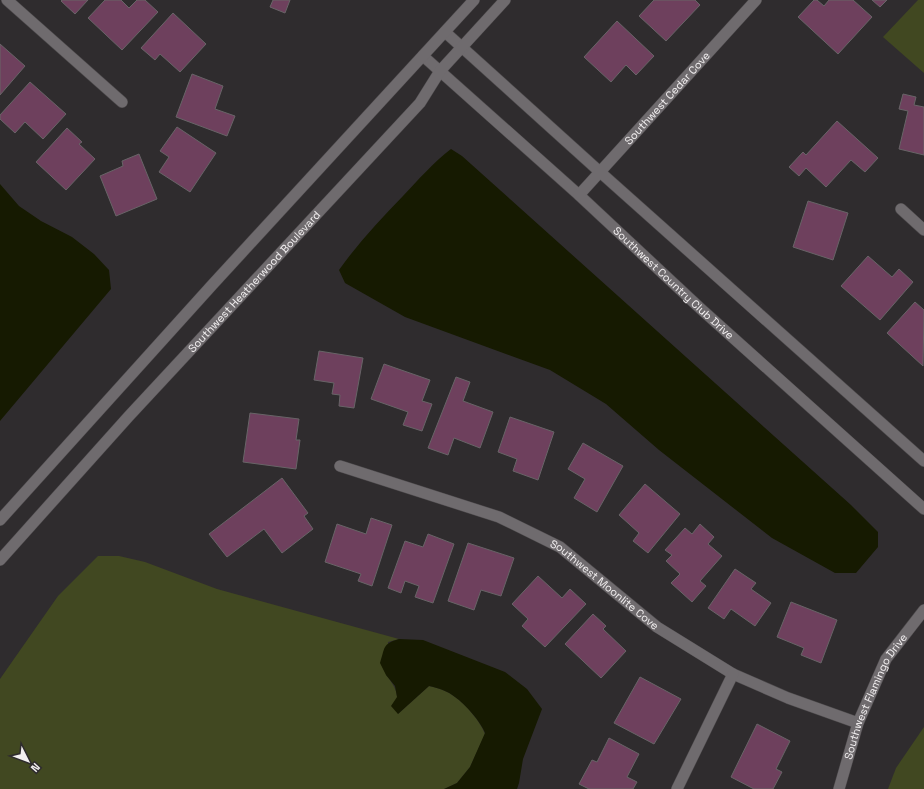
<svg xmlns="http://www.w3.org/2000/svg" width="924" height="789" viewBox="0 0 924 789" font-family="'Space Grotesk',sans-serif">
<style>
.green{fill:#414821}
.water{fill:#161a01}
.building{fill:#6e405d;stroke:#686467}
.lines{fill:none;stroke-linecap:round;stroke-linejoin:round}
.minor-casing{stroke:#4c494b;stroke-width:12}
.tertiary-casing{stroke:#4c494b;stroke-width:12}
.minor{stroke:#6f6b6e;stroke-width:11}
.tertiary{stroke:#6f6b6e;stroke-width:11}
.labels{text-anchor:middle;stroke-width:3.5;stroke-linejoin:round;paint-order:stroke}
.street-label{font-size:11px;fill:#f3f0f1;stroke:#2f2c2e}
</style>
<rect width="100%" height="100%" fill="#2f2c2e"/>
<g class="green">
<path d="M918 0H924V73L883 37Z"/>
<path d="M98 556H119L145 562 217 589 399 639 388 642 386 675C399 691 397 695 398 714L429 686C438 688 448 691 455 697 465 704 481 722 485 734L470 767 457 783 444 789H0V679L58 596Z"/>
<path d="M924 727V789H888L896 768Z"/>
</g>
<g class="water">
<path d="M451 149 462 156 851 505 878 532V547L856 573H835L772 538 659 450 606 404 550 370 405 317 345 283 339 270C358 243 381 219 403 196 419 179 433 163 451 149Z"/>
<path d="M0 184 19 206 41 221 72 237 94 254 109 270 111 289 0 421Z"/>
<path d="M399 639 423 640 505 672 527 689 542 709 523 759 519 783 517 789H444L457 783 470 767 485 733C481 722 465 704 455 697 448 691 438 688 429 686L398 714 391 706 397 697 395 686 386 675 380 663C385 648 382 644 399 639Z"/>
</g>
<g class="building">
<path d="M62 0H88L75 14 61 1Z"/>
<path d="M105 0H121L129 8 137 0H145L158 12 122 50 88 18Z"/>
<path d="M273 0H290L285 13 270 7Z"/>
<path d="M654 0H695L700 5 666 41 639 16Z"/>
<path d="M814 0H817L824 6 829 0H853L872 17 838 54 798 17Z"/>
<path d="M872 0H887L880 7Z"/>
<path d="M173 13 206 44 180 72 160 54 155 60 141 48Z"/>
<path d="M617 21 654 56 636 75 626 65 611 82 584 57Z"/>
<path d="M0 44 25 66 0 95Z"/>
<path d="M192 74 223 86 215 109 235 116 227 136 176 117Z"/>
<path d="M30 82 66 114 43 139 25 122 15 133 0 119V115Z"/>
<path d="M903 94 916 97 914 105 924 107V155L899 149 908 111 899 109Z"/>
<path d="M837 121 878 158 865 172 851 160 826 187 806 168 799 176 789 167 803 152 806 155Z"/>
<path d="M177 127 216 153 190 192 159 172 169 157 160 151Z"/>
<path d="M67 128 82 142 79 144 95 159 66 190 36 162Z"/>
<path d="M139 154 157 199 116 216 100 176 123 166 122 161Z"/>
<path d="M808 201 848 213 833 260 793 247Z"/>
<path d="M868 256 892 277 899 269 913 282 880 320 841 286Z"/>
<path d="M915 302 924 310 923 366 887 333Z"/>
<path d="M319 351 363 358 354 408 339 406 340 395 332 394 334 383 314 380Z"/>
<path d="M384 364 430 380 422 401 432 404 422 431 403 425 408 412 371 399Z"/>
<path d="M456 377 470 382 463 401 493 412 480 448 454 438 448 455 428 448Z"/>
<path d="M250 413 299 419 296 440H300L296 469 243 462Z"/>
<path d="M510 417 554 432 538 480 513 471 517 459 498 452Z"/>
<path d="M583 443 623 466 597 512 574 498 585 479 568 469Z"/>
<path d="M282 478 308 513 304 516 313 529 282 553 264 529 227 557 209 534Z"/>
<path d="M645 484 680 514 648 553 633 541 639 533 619 515Z"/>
<path d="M371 518 392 525 372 586 358 581 361 574 325 562 337 524 366 534Z"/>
<path d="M700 524 714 537 708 544 722 556 700 581 706 586 692 602 671 583 680 574 666 561 672 555 665 550 685 528 692 534Z"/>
<path d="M428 534 454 544 433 603 415 597 419 586 405 581 401 593 388 588 405 541 423 547Z"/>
<path d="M468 543 514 558 501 596 481 590 474 610 448 601Z"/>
<path d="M735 569 756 583 751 589 771 603 755 626 731 609 724 619 708 608Z"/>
<path d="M538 576 562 598 570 589 586 604 545 647 522 626 528 619 512 604Z"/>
<path d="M791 602 837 620 821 663 801 655 804 648 777 637Z"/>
<path d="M593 614 606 626 603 629 626 651 601 678 565 644Z"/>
<path d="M640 677 681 699 654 744 614 723Z"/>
<path d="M757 724 790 741 776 769 782 772 773 789H754L731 777Z"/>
<path d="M609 738 639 754 627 777 637 782 633 789H589L579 784 592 760 597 762Z"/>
</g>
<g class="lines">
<defs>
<g id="minor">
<path d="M7 0 122 102"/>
<path d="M445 32 600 172 924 461"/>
<path id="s1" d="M423 56 579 195 701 309 924 509"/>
<path id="s2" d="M579 195 756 0"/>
<path d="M901 209 924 230"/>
<path id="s3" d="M340 466 499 517 560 547 657 627 733 674 788 698 858 723"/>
<path d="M677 789 733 674"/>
<path id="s4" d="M839 789 858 723 886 659 924 610"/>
</g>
<g id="tertiary">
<path d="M0 520 213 284 474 0"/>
<path id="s5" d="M0 560 129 416 420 103 440 71 505 0"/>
</g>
</defs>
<use href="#minor" class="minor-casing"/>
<use href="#tertiary" class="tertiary-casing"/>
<use href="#minor" class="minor"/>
<use href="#tertiary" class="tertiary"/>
</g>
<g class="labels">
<g class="street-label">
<text dy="4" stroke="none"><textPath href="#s2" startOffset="131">Southwest Cedar Cove</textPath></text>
<text dy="4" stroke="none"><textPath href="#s5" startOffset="377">Southwest Heatherwood Boulevard</textPath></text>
<text dy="4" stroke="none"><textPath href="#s1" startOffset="338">Southwest Country Club Drive</textPath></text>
<text dy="4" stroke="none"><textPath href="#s3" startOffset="293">Southwest Moonlite Cove</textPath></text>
<text dy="4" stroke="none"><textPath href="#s4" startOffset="100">Southwest Flamingo Drive</textPath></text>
</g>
</g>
<g transform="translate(28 761) rotate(132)" stroke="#2f2c2e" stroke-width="3" paint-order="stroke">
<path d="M0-3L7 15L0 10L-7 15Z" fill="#f3f0f1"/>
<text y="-6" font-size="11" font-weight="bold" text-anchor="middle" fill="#f3f0f1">N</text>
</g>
</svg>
